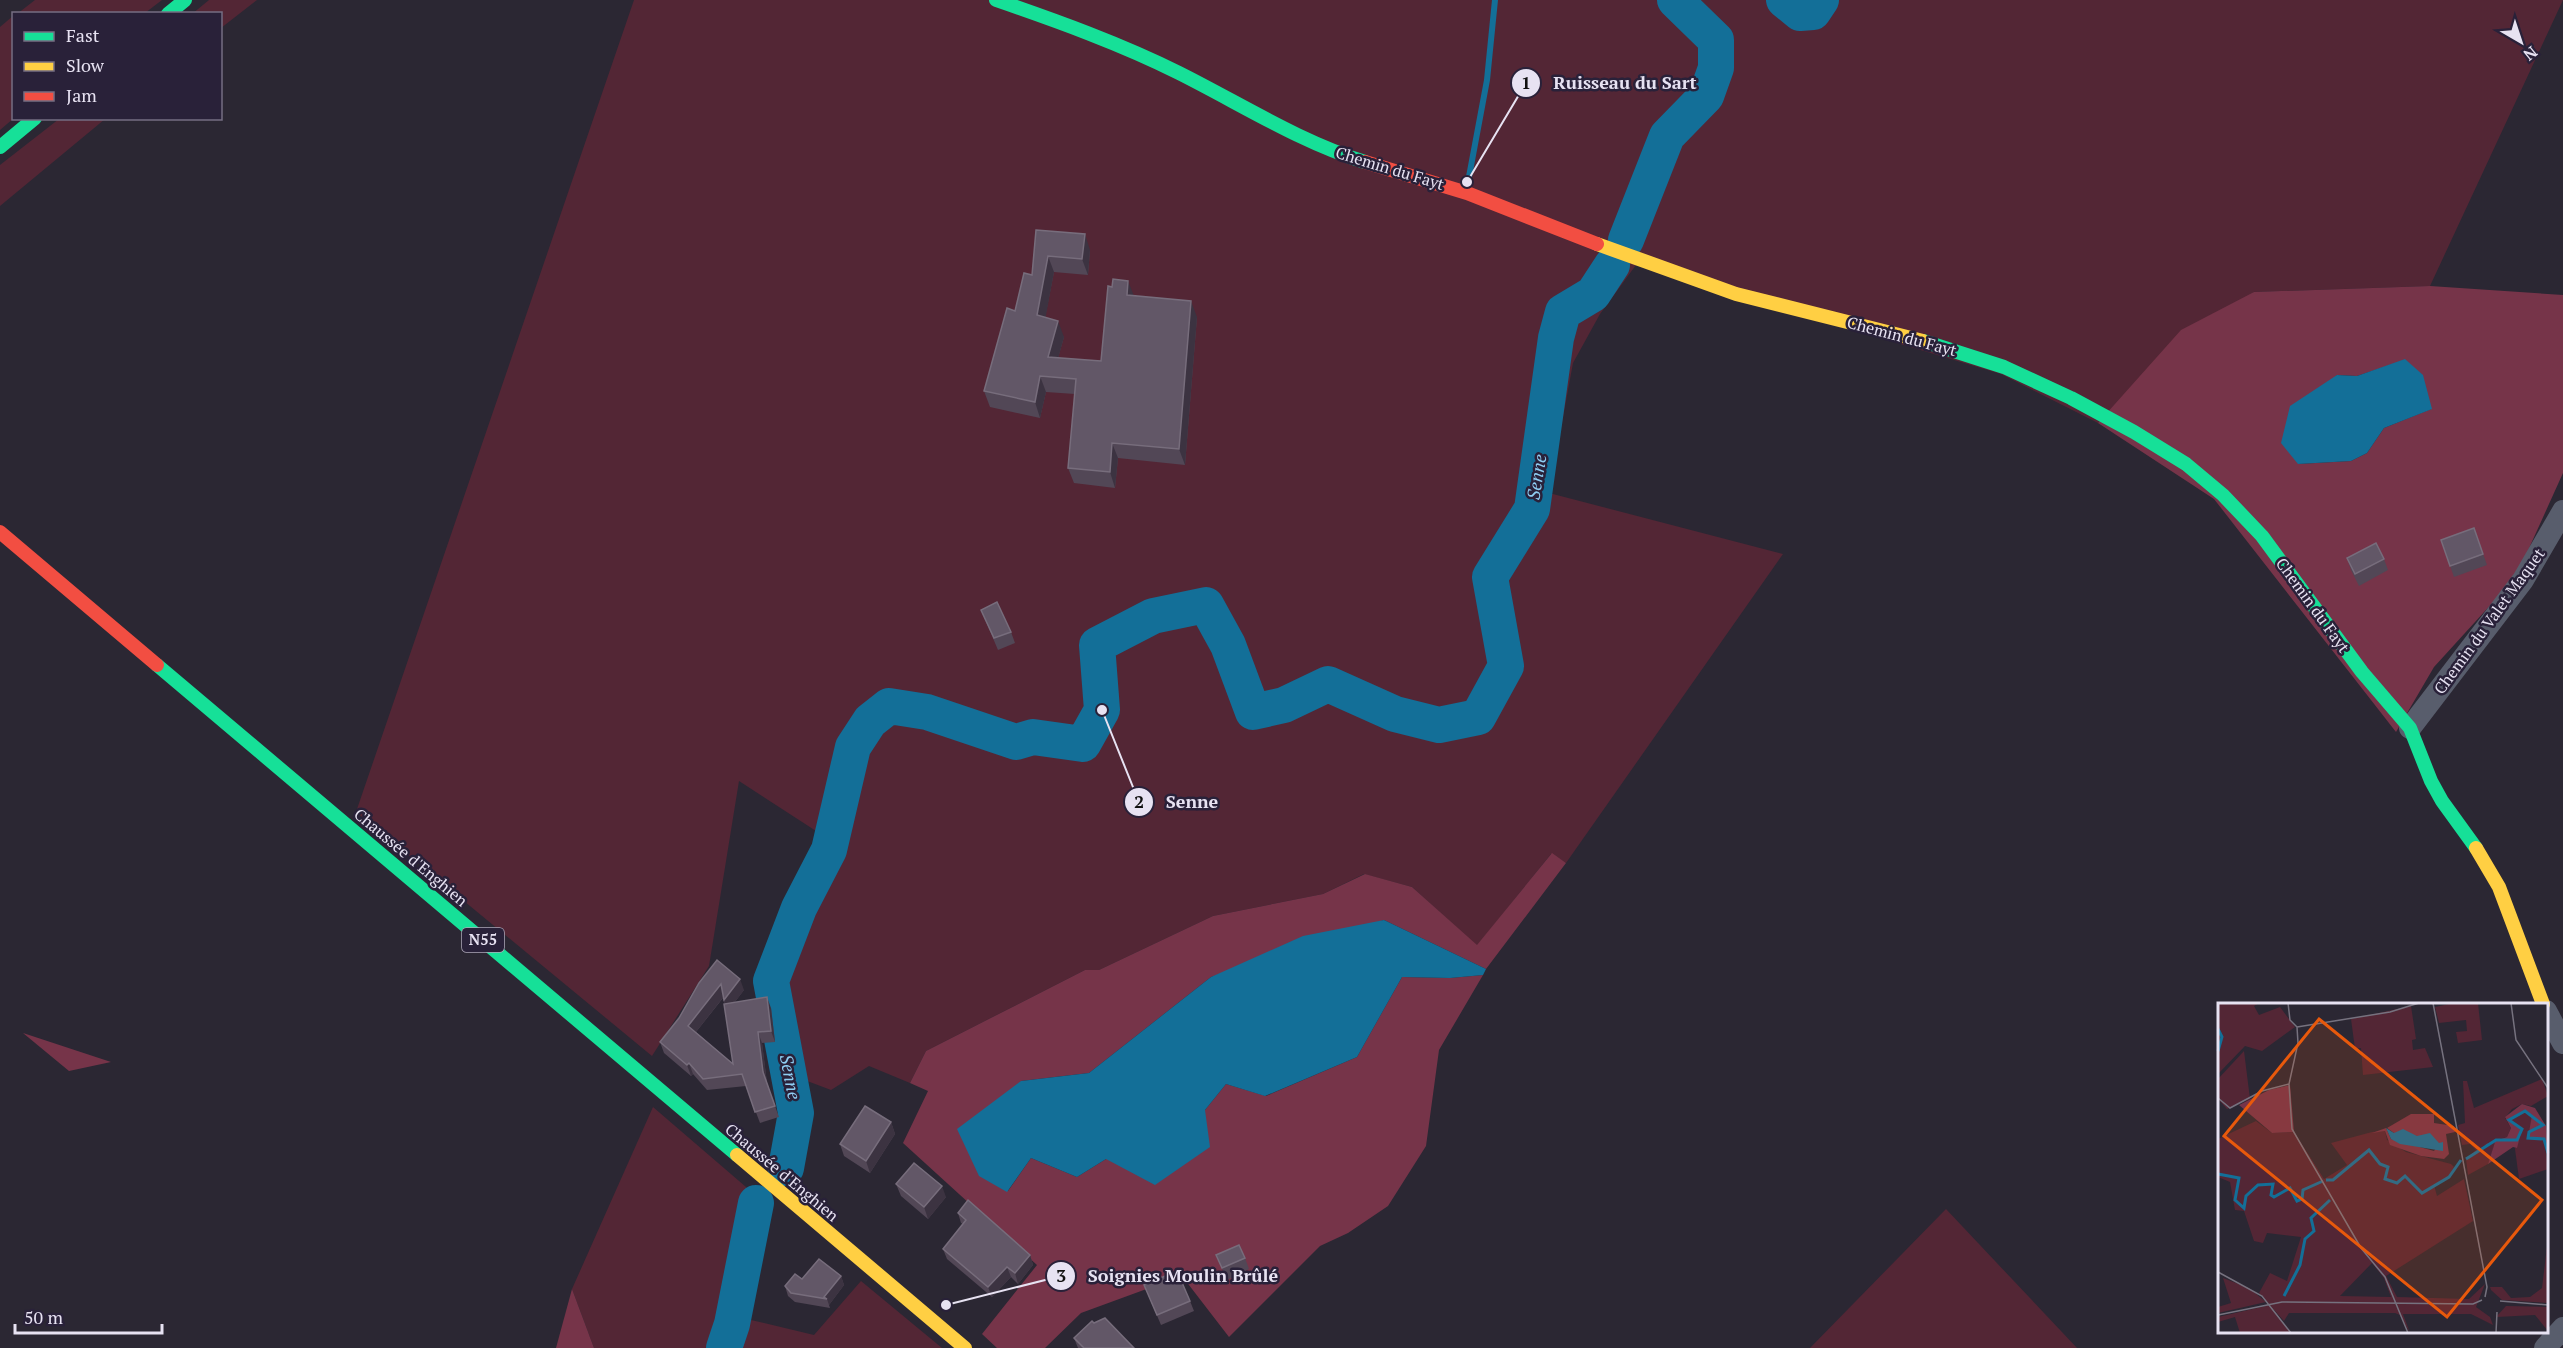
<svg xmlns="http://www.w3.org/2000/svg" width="2563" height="1348" viewBox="0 0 2563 1348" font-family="'PT Serif',serif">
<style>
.green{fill:#532635}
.forest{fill:#763449;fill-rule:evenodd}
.water{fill:#136f98}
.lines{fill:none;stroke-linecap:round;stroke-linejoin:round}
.stream{stroke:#136f98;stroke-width:6}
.river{stroke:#136f98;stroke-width:36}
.street{stroke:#585d6c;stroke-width:22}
.fast{stroke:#16e098;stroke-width:14}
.slow{stroke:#ffcf43;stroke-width:14}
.jam{stroke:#f24e42;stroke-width:14}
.wall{fill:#524756;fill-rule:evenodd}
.shaded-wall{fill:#3c3341}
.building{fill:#625767;stroke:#776d7c;stroke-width:1.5}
.labels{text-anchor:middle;stroke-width:5;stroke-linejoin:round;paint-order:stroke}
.shield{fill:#292139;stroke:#aea8ba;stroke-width:1.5}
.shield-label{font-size:15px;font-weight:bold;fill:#e7e2f2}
.street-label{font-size:16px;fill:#e7e2f2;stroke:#292139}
.water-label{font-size:18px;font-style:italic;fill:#8ecdf2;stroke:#292139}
.inset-river{fill:none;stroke:#136f98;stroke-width:3}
.inset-road{fill:none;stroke:#76727f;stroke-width:1.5}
.view{fill:#e8590c;fill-opacity:0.15;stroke:#e8590c;stroke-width:3}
.inset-edge{fill:none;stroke:#e7e2f2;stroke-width:3}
.leader{fill:none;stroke:#e7e2f2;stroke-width:2}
.callout-dot{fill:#e7e2f2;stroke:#292139;stroke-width:2}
.mark-label{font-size:18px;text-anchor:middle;font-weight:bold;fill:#111}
.callout-label{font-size:18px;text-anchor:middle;font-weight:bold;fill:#e7e2f2;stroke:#292139;stroke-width:5;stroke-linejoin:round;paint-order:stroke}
</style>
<rect width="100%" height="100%" fill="#2b2733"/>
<g class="green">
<path d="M35 0H162L145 13 17 14Z"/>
<path d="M209 0H257L221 28 220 14H192Z"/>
<path d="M634 0H2563L2430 286 2254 292 2098 423 2001 374 1636 265 1600 314 1573 363 1549 493 1783 554 1566 863 1551 854 1477 946 1412 887 1364 874 1323 894 1213 916 1099 970H1085L926 1051 910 1083 869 1066 831 1090 794 1076 774 977 833 842 739 781 709 966 652 1056 356 812Z"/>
<path d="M13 16 14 118 0 130V27Z"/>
<path d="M59 119H105L0 206V165Z"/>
<path d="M653 1107 746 1187 756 1203 733 1324 751 1320 814 1335 861 1281 942 1348H594L572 1289Z"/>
<path d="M1946 1209 2077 1348H1810Z"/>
</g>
<g class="forest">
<path d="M2430 286 2563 295V473L2516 577 2434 667 2396 732 2214 499 2098 423 2181 330 2254 292ZM2405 360 2431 409 2384 428 2367 453 2351 461 2298 464 2337 375 2357 376Z"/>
<path d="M1552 853 1566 863 1486 969 1384 920 1211 977 1089 1073 1021 1081 1008 1191 1031 1158 1077 1177 1106 1159 1205 1110 1226 1084 1266 1096 1357 1057 1402 977 1450 978 1483 975 1439 1050 1426 1146 1388 1206 1348 1233 1320 1246 1229 1337 1182 1276 1081 1313 1045 1348H997L982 1334 1037 1265 903 1143 928 1091 910 1083 926 1051 1085 970H1099L1213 916 1323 894 1365 874 1412 887 1477 945Z"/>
<path d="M23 1033 111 1062 69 1071Z"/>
<path d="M572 1289 594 1348H556Z"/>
</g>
<g class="water">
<path d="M2405 359 2423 375 2432 409 2384 428 2367 453 2351 461 2298 464 2281 443 2290 406 2337 375 2357 376Z"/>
<path d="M1384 920 1486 969 1483 975 1450 978 1402 977 1357 1057 1265 1096 1226 1084 1205 1110 1210 1147 1155 1185 1106 1159 1077 1177 1031 1158 1007 1192 979 1176 957 1129 1021 1081 1089 1073 1211 977 1303 936Z"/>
</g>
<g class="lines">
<path class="stream" d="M1468 182 1487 80 1495 0"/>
<g class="river">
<path d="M1784 0 1800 13 1813 12 1821 0"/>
<path d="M1626 240 1667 136 1706 96 1716 68V40L1675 0"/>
<path d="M786 1168 796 1113 771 981 799 908 829 850 853 747 870 721 889 706 927 712 1016 742 1033 737 1083 744 1102 710 1097 645 1153 616 1206 605 1228 645 1253 712 1284 705 1328 684 1395 714 1439 725 1478 717 1506 666 1490 577 1532 509 1556 338 1563 312 1593 294 1612 265"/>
<path d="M724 1348 732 1324 756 1203"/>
</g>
<g class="street">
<path d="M2410 728 2523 580 2563 511"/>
<path d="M2546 1011 2563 1043"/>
<path d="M2545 1348 2563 1328"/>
</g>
<g class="fast">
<path d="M996 0C1057 21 1121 44 1179 73 1241 104 1300 142 1365 162"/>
<path d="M168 14 185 0"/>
<path d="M0 147 35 118"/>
<path d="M1923 341 2004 367 2071 398 2134 432 2186 464 2223 495 2262 536 2362 672 2410 728 2431 781 2442 801 2476 848"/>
<path d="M157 665 737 1155"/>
</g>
<g class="slow">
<path d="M1597 244 1736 294 1923 341"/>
<path d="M2476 848 2499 887 2543 1004"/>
<path d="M737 1155 965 1348"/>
</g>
<g class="jam">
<path d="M1365 162 1467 193 1597 244"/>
<path d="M0 532 157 665"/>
</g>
</g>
<g class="wall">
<path d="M1036 230 1090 250 1088 275 1054 272 1045 318 1064 337 1058 358 1101 361 1134 296 1197 317 1185 465 1118 458 1115 488 1074 483 1068 468 1075 394 1046 392 1040 418 990 407 984 391 1015 311 1032 275Z"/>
<path d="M2474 528 2487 565 2454 577 2441 540Z"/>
<path d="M2347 558 2384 559 2388 570 2359 586 2351 570Z"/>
<path d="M981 610 1011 632 1015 643 998 650Z"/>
<path d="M699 983 744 990 734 1003 771 1008 775 1042 762 1043 767 1083 779 1117 760 1123 746 1086 707 1090 693 1074 691 1076 664 1053 660 1042 679 1018ZM723 998 725 1004 733 1064 696 1032Z"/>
<path d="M891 1122 895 1134 870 1173 844 1156 840 1144Z"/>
<path d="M896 1184 946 1197 928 1219 901 1196Z"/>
<path d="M958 1213 1030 1255 1033 1265 1018 1284 1011 1277 992 1297 947 1259 943 1249 963 1224 961 1223Z"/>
<path d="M1216 1255 1245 1258 1249 1269 1227 1280Z"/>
<path d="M841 1276 844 1285 829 1305 830 1308 795 1302 788 1296 785 1286 802 1279Z"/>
<path d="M1144 1285 1190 1301 1194 1311 1161 1325Z"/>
<path d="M1094 1323 1134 1348H1078L1074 1338Z"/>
</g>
<g class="shaded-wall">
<path d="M1085 234 1090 250 1088 275 1082 259Z"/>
<path d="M1048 256 1054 272 1043 331 1037 315Z"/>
<path d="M1128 281 1134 296 1127 295Z"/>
<path d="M1191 301 1197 317 1185 465 1179 449Z"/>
<path d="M1058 321 1064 337 1054 373 1048 357Z"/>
<path d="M1040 376 1046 392 1040 418 1035 402Z"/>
<path d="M1112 443 1118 458 1115 488 1110 472Z"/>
<path d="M740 979 744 990 728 1011 724 1000Z"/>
<path d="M721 984 725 995 692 1037 688 1026Z"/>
<path d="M767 997 771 1008 775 1042 771 1031Z"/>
<path d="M758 1032 762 1043 767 1083 779 1117 763 1072Z"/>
<path d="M689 1063 693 1074 691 1076 687 1065Z"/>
<path d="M891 1122 895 1134 870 1173 866 1161Z"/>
<path d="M942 1186 946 1197 928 1219 924 1207Z"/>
<path d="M1030 1255 1033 1265 1018 1284 1015 1273Z"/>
<path d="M1007 1267 1011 1277 992 1297 988 1287Z"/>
<path d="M841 1276 844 1285 829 1305 827 1299 824 1297Z"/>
</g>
<g class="building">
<path d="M1036 230 1085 234 1082 259 1048 256 1037 315 1058 321 1048 357 1101 361 1108 286 1112 287 1113 279 1128 281 1127 295 1191 301 1179 449 1112 443 1110 472 1068 468 1076 379 1040 376 1035 402 984 391 1007 308 1015 311 1024 273 1032 275Z"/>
<path d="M2474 528 2483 554 2450 566 2441 540Z"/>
<path d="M2376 543 2384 559 2355 574 2347 558Z"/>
<path d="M997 602 1011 632 994 638 981 610Z"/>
<path d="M717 960 740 979 724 1000 721 984 688 1026 733 1064 724 1004 767 997 771 1031 758 1032 763 1072 775 1106 755 1112 742 1074 703 1079 689 1063 687 1065 660 1042 679 1018 699 983Z"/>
<path d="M865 1106 891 1122 866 1161 840 1144Z"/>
<path d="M914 1163 942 1186 924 1207 896 1184Z"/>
<path d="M968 1200 1030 1255 1015 1273 1007 1267 988 1287 943 1249 966 1220 958 1213Z"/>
<path d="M1239 1245 1245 1258 1222 1268 1216 1255Z"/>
<path d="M819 1259 841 1276 824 1297 827 1299 791 1293 785 1286 795 1274 802 1279Z"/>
<path d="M1177 1271 1190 1301 1157 1315 1144 1285Z"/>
<path d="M1105 1318 1134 1348H1084L1074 1338 1092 1321 1094 1323Z"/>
</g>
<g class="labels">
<rect class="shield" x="462" y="928" width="42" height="24" rx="4.5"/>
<g class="shield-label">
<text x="483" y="945">N55</text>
</g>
<g class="street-label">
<text transform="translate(1390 168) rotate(17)" y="6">Chemin du Fayt</text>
<text transform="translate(1902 336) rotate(15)" y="6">Chemin du Fayt</text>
<text transform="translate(2313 605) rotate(54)" y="6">Chemin du Fayt</text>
<text transform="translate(2489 621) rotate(-54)" y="6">Chemin du Valet Maquet</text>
<text transform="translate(411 857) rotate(40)" y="6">Chaussée d'Enghien</text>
<text transform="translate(782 1172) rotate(40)" y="6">Chaussée d'Enghien</text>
</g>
<g class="water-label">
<text transform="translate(1537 477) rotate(-81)" y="6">Senne</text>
<text transform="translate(790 1077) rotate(79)" y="6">Senne</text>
</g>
</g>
<g transform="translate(2218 1003)">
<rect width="330" height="330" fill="#2b2733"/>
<path d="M0 0H41L36 3 41 12 62 4 77 24 44 48 27 43 0 71ZM236 0H260L264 37 240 40 238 29 249 28 248 17 221 20 217 4ZM193 3 198 36 194 37 195 47 207 45 215 64 145 72 143 45 137 46 133 16ZM26 48 32 96 9 106 0 96V76ZM324 76 330 93 313 103 304 101 294 106 287 115 293 125 289 134 278 137 270 161 250 172 248 156 258 147 252 141 244 142 240 122 247 120 245 78H249L256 105ZM307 108 314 111 326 136 330 166 301 176 297 146 304 127 291 118ZM38 118 54 130 76 129 106 176 129 162 113 140 154 129 167 128 169 137 188 149 233 161 236 164 230 174 216 182 219 193 246 176 255 218 168 273 179 294 251 296 267 281 258 304 272 314 275 322 253 311H185L192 330 182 312 177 310H71L66 318 41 290 52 270 69 278 83 234 49 230 45 240 36 238 26 208 17 207 12 179 0 174V136ZM154 260 166 275 173 294 122 293ZM330 235V300L284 297 273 287 272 284H284L293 295 312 294 324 285ZM5 275 31 285 48 299 0 310V304L13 300ZM52 302 73 330H22L17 314 0 319V314ZM288 303 330 304V328L317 312 278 314Z" fill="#532635" fill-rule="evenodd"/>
<path d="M72 82 76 129 54 130 21 102 51 87ZM304 101 317 105 328 123 330 150 325 136 310 135 314 112 307 109 291 118 304 126 299 145 295 144 270 161 277 139 266 145 268 141 289 134 293 125 287 114ZM193 111H216V120L236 123 237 129 228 131 231 151 226 156 203 153 172 142 167 128 154 130 168 125 173 136 216 148 221 141 214 135 176 130 169 125Z" fill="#763449"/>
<path d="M168 125 176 130 185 126 199 133 212 130 221 140 225 139V148L182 141 173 136Z" fill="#136f98"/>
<path class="inset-river" d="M0 26 4 34 0 48M248 156 278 137H299L304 126 291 117 307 108 325 122 311 129 310 135 326 136 330 150M0 171 21 175 17 197 26 205 28 193 40 182 55 181 53 192 56 194 72 185 79 198 84 196 85 187 105 178M108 177H115L151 147 162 161 170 164 167 176 179 180 187 173 204 190 231 174 243 157M66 293 82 262 87 236 96 228 93 215 112 197"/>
<path class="inset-road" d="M70 0 72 17 79 24M215 0 269 284 267 294M293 0 298 37 330 85M79 24 80 40 71 81 74 126 143 245 167 274 190 330M79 24 172 9 201 0M0 95 12 105 44 88 71 81M0 269 44 293 73 330M282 298 330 302M0 312 64 299 255 301 264 297M278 330 279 309"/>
<path class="view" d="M101 16 324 197 229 314 6 133Z"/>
<rect width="330" height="330" class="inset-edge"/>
</g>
<path class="leader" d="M1467 182L1526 83M1102 710L1139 802M946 1305L1061 1276"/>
<g class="callout-dot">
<circle cx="1467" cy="182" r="6"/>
<circle cx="1102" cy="710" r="6"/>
<circle cx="946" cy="1305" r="6"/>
<circle cx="1526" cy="83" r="15"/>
<circle cx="1139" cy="802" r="15"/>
<circle cx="1061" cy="1276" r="15"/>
</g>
<g class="mark-label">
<text x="1526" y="89">1</text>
<text x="1139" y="808">2</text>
<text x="1061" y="1282">3</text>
</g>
<g class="callout-label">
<text x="1625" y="89">Ruisseau du Sart</text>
<text x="1192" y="808">Senne</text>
<text x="1183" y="1282">Soignies Moulin Brûlé</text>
</g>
<rect x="12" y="12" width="210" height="108" fill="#292139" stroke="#756e83" stroke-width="1.5"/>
<rect x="24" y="32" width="30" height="9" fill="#16e098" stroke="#756e83" stroke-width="1.5"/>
<text x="66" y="42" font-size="18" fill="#e7e2f2">Fast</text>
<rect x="24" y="62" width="30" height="9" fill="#ffcf43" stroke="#756e83" stroke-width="1.5"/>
<text x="66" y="72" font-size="18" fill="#e7e2f2">Slow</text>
<rect x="24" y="92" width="30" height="9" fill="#f24e42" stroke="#756e83" stroke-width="1.5"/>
<text x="66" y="102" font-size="18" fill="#e7e2f2">Jam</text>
<g transform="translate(2521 42) rotate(141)" stroke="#292139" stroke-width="4.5" paint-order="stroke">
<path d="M0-4.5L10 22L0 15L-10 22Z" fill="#e7e2f2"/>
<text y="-9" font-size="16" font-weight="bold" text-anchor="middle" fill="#e7e2f2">N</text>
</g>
<path d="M15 1324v9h147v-9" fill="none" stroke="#e7e2f2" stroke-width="3"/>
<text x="24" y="1324" font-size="18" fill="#e7e2f2" stroke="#292139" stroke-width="4.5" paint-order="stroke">50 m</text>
</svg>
